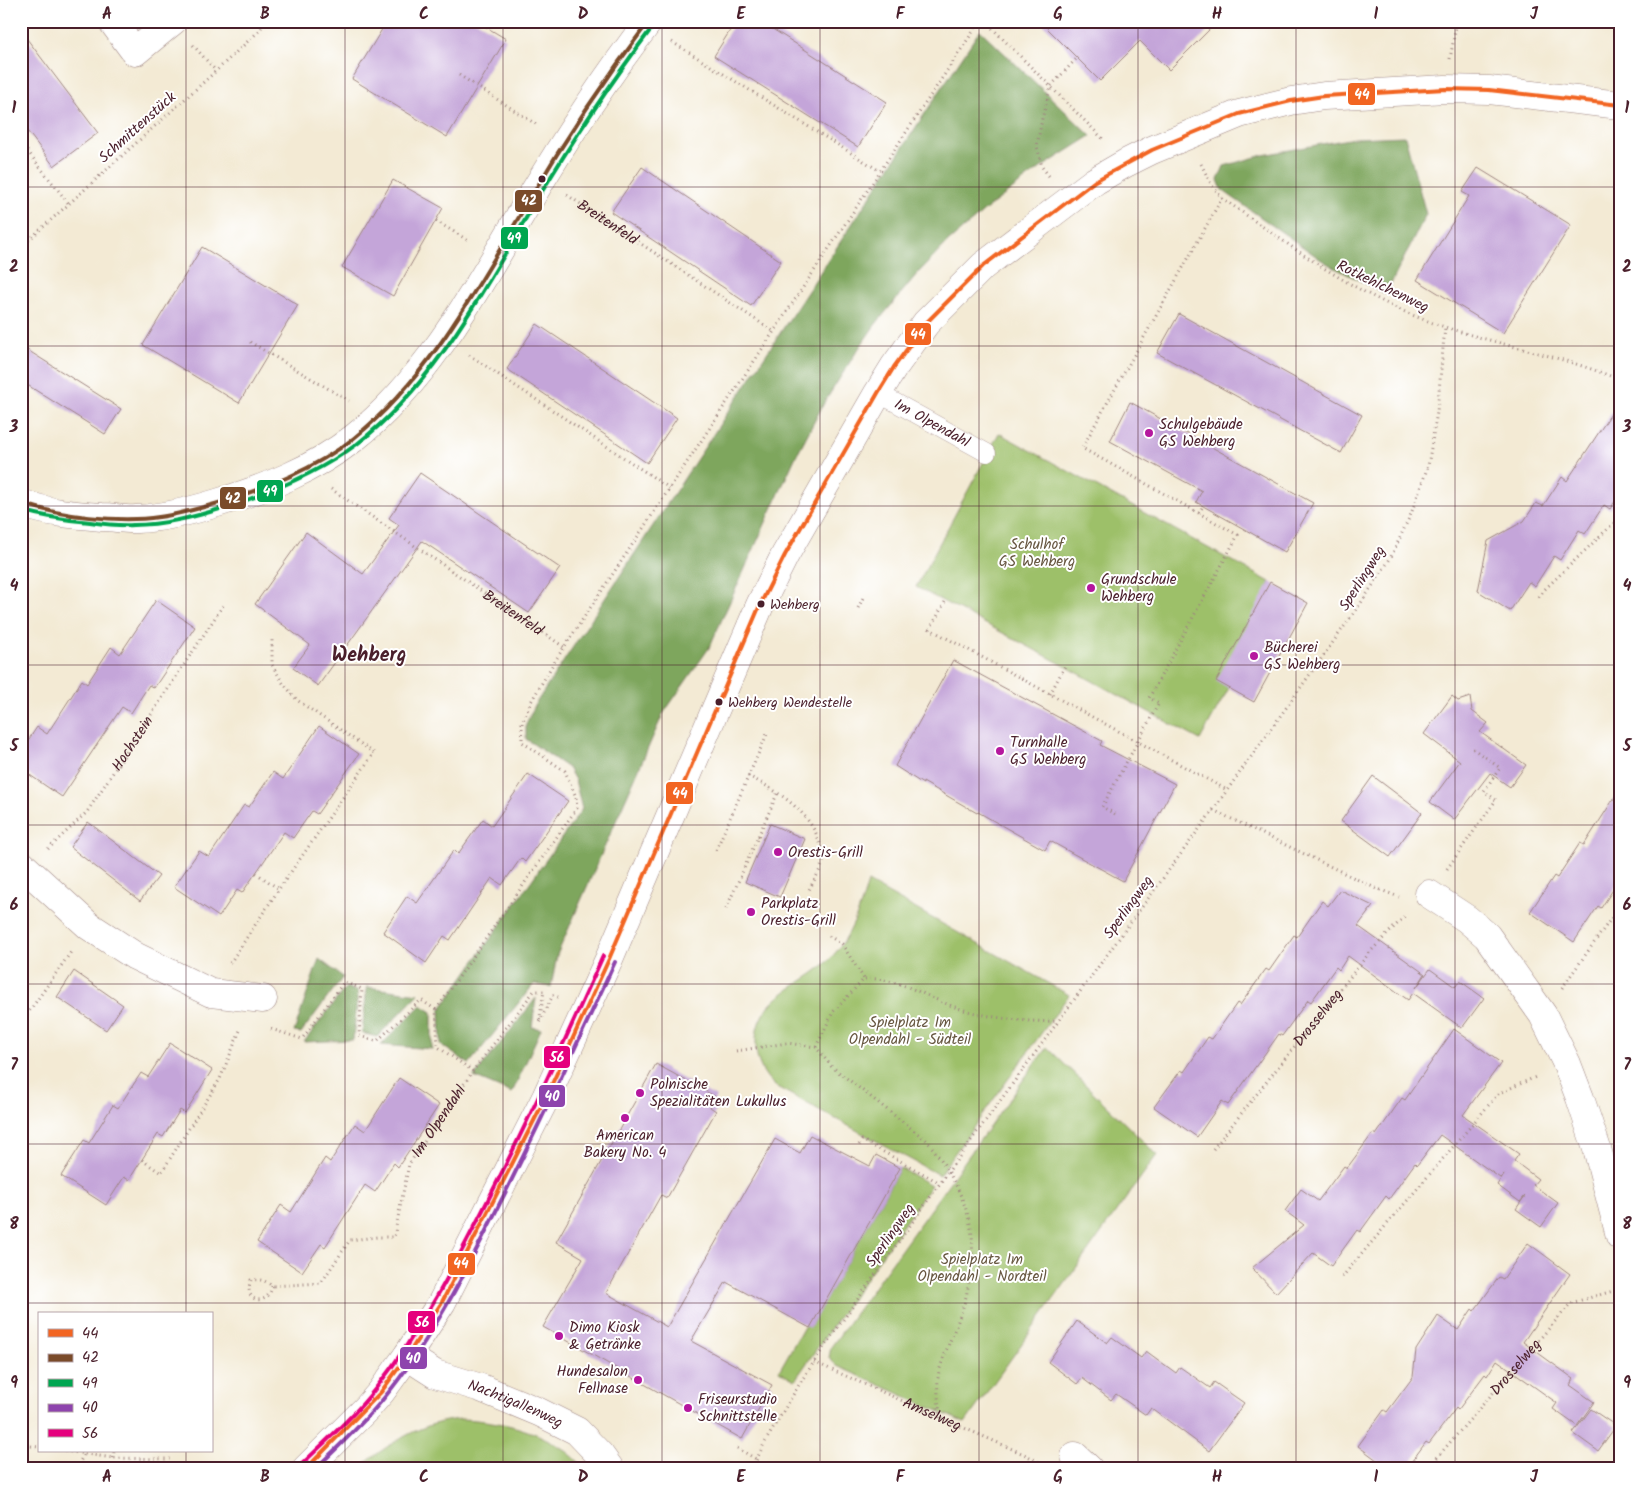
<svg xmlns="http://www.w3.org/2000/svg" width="1641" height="1490" viewBox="0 0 1641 1490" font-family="Kalam,sans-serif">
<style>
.green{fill:#9dc069;stroke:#74704a}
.forest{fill:#7ea65d;stroke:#646244}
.building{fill:#c4a5d9}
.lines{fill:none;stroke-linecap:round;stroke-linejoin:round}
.service-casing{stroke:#9e8480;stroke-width:19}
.minor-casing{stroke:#9e8480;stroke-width:29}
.path{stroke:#9e8480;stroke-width:3;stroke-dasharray:1 4;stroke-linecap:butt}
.service{stroke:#fff;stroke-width:18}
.minor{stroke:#fff;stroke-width:28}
.bus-1-casing{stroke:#fff;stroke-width:8}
.bus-2-casing{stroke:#fff;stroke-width:8}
.bus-3-casing{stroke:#fff;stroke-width:8}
.bus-4-casing{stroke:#fff;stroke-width:8}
.bus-5-casing{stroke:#fff;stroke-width:8}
.bus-1{stroke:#f26522;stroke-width:4}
.bus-2{stroke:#7a4b2a;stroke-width:4}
.bus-3{stroke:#00a651;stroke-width:4}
.bus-4{stroke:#8e44ad;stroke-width:4}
.bus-5{stroke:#e5007d;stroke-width:4}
.grid{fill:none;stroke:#4a1f2b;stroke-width:1;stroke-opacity:0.55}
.bus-dot{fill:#4a1f2b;stroke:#fff;stroke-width:2}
.poi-dot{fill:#b5179e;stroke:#fff;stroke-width:2}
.labels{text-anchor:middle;stroke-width:4;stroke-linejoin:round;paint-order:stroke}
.bus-label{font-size:14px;fill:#4a1f2b;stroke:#fff;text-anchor:start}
.street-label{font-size:15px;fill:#4a1f2b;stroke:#fff}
.poi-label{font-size:15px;fill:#4a1f2b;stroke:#fff;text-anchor:start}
.park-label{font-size:15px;fill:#675741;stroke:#fff}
.district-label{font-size:20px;font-weight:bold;fill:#4a1f2b;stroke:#fff}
.line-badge{stroke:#fff;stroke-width:2}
.badge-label{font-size:14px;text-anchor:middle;font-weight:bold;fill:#fff}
.neatline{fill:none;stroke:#4a1f2b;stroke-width:2}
.grid-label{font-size:16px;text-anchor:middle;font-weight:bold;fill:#4a1f2b}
</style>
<rect width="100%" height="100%" fill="#fff"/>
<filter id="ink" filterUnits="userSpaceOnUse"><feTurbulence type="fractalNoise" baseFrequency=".02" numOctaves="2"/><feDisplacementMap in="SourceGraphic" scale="10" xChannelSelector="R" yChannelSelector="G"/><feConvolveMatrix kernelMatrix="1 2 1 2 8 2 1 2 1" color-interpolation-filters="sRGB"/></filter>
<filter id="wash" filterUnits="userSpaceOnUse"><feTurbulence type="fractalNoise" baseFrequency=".0096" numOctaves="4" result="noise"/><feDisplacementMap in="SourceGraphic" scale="20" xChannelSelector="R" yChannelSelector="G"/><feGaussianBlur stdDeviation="1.12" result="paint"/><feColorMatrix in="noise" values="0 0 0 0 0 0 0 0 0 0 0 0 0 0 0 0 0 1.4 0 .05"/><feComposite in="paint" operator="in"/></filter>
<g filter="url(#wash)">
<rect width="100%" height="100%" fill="#f3ead4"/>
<g class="green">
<path d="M999 433 1270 582 1229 688 1200 740 1065 666 916 587Z"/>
<path d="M868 882 1069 995 939 1175 775 1086C763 1075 756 1061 756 1046 753 995 804 988 831 958 851 936 860 910 868 882Z"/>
<path d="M1047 1047 1157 1155 965 1423 837 1366 829 1358 831 1347Z"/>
<path d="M900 1168 931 1185 795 1380 779 1371 805 1325 810 1327Z"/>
<path d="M461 1419C506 1421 555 1433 585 1469H358C388 1444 421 1422 461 1419Z"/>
</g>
<g class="forest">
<path d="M980 30 1091 136 1042 167 990 206 949 241 917 274 875 325 857 351 824 403 795 458 709 648 663 714 557 955 551 987 534 984 469 1064 441 1045 440 1010 582 809 575 780 568 768 526 739V724L536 703Z"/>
<path d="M1405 136 1426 214 1386 294 1335 268 1320 259 1222 190 1218 180 1224 166 1263 155 1354 138Z"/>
<path d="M319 959 343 977 301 1033 294 1032Z"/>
<path d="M346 987 358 992 353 1040 304 1042Z"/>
<path d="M367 987 419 994 377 1037 362 1033Z"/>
<path d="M536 998 532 1027 541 1029 512 1093 474 1077Z"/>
<path d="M421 1005 432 1012V1049L381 1045Z"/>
</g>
<g id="blocks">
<g class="building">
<path d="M387 21H476L506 39 447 137 352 79Z"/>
<path d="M736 21H760L887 102 858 147 714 56Z"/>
<path d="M1040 21H1218L1169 70 1140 41 1100 81Z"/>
<path d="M21 31 98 133 54 166 21 123Z"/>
<path d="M642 167 781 261 751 306 611 212Z"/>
<path d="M1478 168 1571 225 1503 333 1417 280 1469 196 1462 192Z"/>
<path d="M393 180 443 208 393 296 342 267Z"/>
<path d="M202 247 298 305 239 403 143 345Z"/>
<path d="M1179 314 1362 415 1341 453 1157 353Z"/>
<path d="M537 324 677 418 647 463 507 369Z"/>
<path d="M21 346 121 409 105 434 21 381Z"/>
<path d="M1620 400V494L1610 509 1604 505 1585 534 1579 530 1560 560 1554 556 1535 586 1529 582 1510 611 1478 591 1488 541 1524 521 1536 503 1543 506 1562 477 1567 481Z"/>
<path d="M1130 402 1313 503 1285 552 1196 502 1202 491 1110 441Z"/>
<path d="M420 473 560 568 529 613 422 541 318 686 293 668 310 645 255 604 306 532 363 574 399 525 389 518Z"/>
<path d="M1270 582 1308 603 1254 702 1216 681Z"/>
<path d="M156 600 195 627 154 688 149 685 131 713 122 707 62 797 21 769V751L37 727 47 734 82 680 87 684 111 647 120 654Z"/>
<path d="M953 660 1102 741 1100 745 1175 784 1123 881 1050 841 1045 850 978 812 977 813 923 782V784L895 766Z"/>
<path d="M1452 696 1458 701 1470 697 1472 711 1488 723 1480 732 1526 765 1510 787 1490 773 1454 820 1430 802 1460 761 1424 734Z"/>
<path d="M319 726 359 754 317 814 312 811 293 838 284 832 242 893 237 890 219 917 174 887 199 851 209 857 244 805 249 807 273 772 283 779Z"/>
<path d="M528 774 568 801 525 862 521 858 502 885 492 878 450 940 444 936 426 963 383 932 407 896 417 903 454 850 458 854 483 819 492 826Z"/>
<path d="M1373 776 1422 813 1390 857 1341 821Z"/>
<path d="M1620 789V879L1601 908 1598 906 1574 942 1530 912 1554 876 1557 878 1580 843 1584 845Z"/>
<path d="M88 822 159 876 140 901 70 847Z"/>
<path d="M770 824 805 839 780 897 745 882Z"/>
<path d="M1340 890 1373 906 1358 926 1425 974 1416 988 1430 969 1455 987 1460 981 1484 998 1462 1028 1413 993 1408 1000 1348 956 1339 970 1336 967 1311 1002 1308 1000 1282 1036 1279 1034 1228 1105 1222 1101 1197 1137 1154 1107 1181 1070 1184 1072 1208 1037 1212 1039 1237 1003 1240 1005 1266 969 1269 971 1294 935 1297 937 1322 901 1328 906Z"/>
<path d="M74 971 123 1005 106 1030 57 997Z"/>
<path d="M1454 1029 1501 1063 1463 1115 1519 1154 1514 1161 1538 1179 1533 1185 1558 1203 1541 1227 1516 1209 1525 1196 1520 1202 1497 1185 1504 1174 1500 1178 1440 1135 1417 1165 1415 1163 1389 1199 1386 1196 1360 1232 1357 1230 1331 1266 1313 1253 1276 1293 1252 1268 1304 1225 1285 1211 1301 1189 1318 1201 1344 1166 1347 1168 1373 1133 1376 1135 1402 1098 1405 1100Z"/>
<path d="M170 1043 212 1070 185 1113 180 1110 163 1137 158 1134 129 1180 124 1177 106 1205 61 1176 84 1140 89 1143 113 1105 118 1108 141 1073 148 1077Z"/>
<path d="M656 1064 716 1097 710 1107 716 1111 667 1198 661 1195 606 1293 667 1327 775 1139 800 1153 810 1135 870 1166 876 1155 900 1168 810 1328 726 1282 691 1341 772 1385 742 1439 543 1327 583 1258 556 1242Z"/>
<path d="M399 1078 439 1105 398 1167 394 1163 375 1192 365 1185 325 1247 321 1244 302 1272 257 1242 281 1205 291 1212 325 1158 330 1162 355 1124 365 1131Z"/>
<path d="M1528 1243 1570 1274 1523 1342 1574 1379 1570 1385 1594 1402 1577 1426 1553 1409 1557 1403 1497 1360 1487 1376 1485 1374 1458 1410 1456 1408 1429 1444 1426 1442 1406 1469H1389L1358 1446 1384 1410 1387 1412 1413 1377 1416 1350 1438 1316 1458 1330 1472 1309 1474 1311 1499 1277 1503 1279Z"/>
<path d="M1077 1321 1107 1343 1112 1337 1141 1358 1146 1351 1176 1373 1180 1367 1210 1388 1214 1382 1244 1403 1209 1451 1151 1408 1146 1415 1116 1394 1111 1400 1082 1378 1077 1384 1048 1362Z"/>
<path d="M1591 1409 1616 1426 1598 1451 1573 1433Z"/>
</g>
</g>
</g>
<g filter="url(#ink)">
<use href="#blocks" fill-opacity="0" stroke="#9e8480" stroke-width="1"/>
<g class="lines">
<defs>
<g id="service">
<path id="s8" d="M878 393 987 453"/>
</g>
<g id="minor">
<path d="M112 21 135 52 173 21"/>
<path d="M21 503C48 513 74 515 102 517 114 517 125 520 137 519 165 518 191 511 217 503 266 488 313 470 354 438 429 379 480 283 528 202 565 140 605 78 649 21"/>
<path d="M21 864 89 926 135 956 211 993 263 999"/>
<path d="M1429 894 1467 919 1487 936 1543 1015 1567 1064 1580 1098 1598 1152 1620 1236"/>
<path id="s9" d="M407 1356 435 1374 481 1388 539 1412 577 1431 600 1455 610 1469"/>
<path d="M1075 1456 1089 1469"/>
<path d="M306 1469 367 1408 381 1392 407 1356 442 1302 546 1097 609 959 760 605 785 555 878 393 894 367 926 323 983 266 1046 218 1095 181 1126 163 1152 150 1239 114 1291 101 1324 96 1445 89 1489 90 1620 105"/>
</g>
</defs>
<use href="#service" class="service-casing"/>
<use href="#minor" class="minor-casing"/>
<g class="path">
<path d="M985 21 1103 139"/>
<path d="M672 42 880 171"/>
<path d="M193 45 216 71"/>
<path d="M1450 59 1457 21"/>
<path d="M459 75 539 126"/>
<path d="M21 130 25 127"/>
<path d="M21 143 69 204"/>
<path d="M1201 164 1211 184 1222 198C1292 247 1363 301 1445 327 1503 346 1563 356 1620 380"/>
<path d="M1049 176 1042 167 1037 146 1042 119 1051 86 1078 57"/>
<path id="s1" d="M567 195 773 331"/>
<path d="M436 221 469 241"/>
<path d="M21 247 216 71 260 30 265 21"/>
<path d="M250 342 349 401"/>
<path d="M469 355 671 489"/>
<path id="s2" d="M331 489 564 647"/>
<path d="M1199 513 1203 506"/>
<path d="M1539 597 1543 591 1620 517"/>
<path d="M945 602 930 629 1227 790"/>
<path d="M858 608 864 596"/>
<path d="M1050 694 1065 666"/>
<path d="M748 776C778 791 812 812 821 847 822 850 824 855 824 858 823 866 813 882 809 890"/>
<path d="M1213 810 1373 887 1399 897"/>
<path d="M1115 814 1102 807 1159 703 1149 698 1238 535 1082 448 1222 198"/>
<path d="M758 836 764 839"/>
<path id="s3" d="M48 849 87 812 224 604"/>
<path d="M716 850 767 734"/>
<path d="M1447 869 1496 800 1484 791 1500 768 1472 748"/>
<path d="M256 873 279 889"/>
<path d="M726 909 778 792"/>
<path d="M829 936 842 944 864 979"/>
<path d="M230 963 279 889 374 753 297 700 283 683 272 665V637"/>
<path d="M1562 988 1620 906"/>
<path d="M21 1023 71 952"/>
<path d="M271 1029 302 1039 344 982 362 989 359 1036 377 1041 421 1000 436 1010"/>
<path d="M816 1047 833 1012 864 979C896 976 926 997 955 1007 982 1017 1028 1023 1057 1021"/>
<path d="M736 1051 787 1043 816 1047 831 1066 926 1140C947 1164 968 1202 972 1235 974 1253 969 1290 963 1307 956 1329 945 1350 939 1372 936 1387 939 1404 940 1418"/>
<path d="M473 1071 438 1047 436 1010 577 808 576 797 565 771 522 742V723L531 702 553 664 980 21"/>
<path d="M859 1145 862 1140 940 1183"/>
<path id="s4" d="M1213 1149 1370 952 1407 914"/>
<path d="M142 1160 161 1173 220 1079 241 1028"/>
<path d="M1342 1277 1499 1093 1538 1076"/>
<path id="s5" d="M272 1286C269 1307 242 1303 251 1280 260 1279 265 1280 272 1286L321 1283 350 1240 377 1237H394L409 1164 473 1071 534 991H544L539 1023 553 995 558 997"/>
<path id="s6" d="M814 1362 1028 1456 1044 1465"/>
<path d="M21 1445 39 1447"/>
<path d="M737 1448 756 1459"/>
<path d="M65 1451 113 1458 170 1459"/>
<path d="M113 1458 114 1451"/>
<path d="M76 1469 84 1454"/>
<path d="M752 1469 764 1444 800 1383 826 1344 948 1172 1213 810 1361 603 1390 559 1411 514 1428 466 1437 412 1445 327"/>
<path id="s7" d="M1427 1469 1571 1303 1620 1289"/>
</g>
<use href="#service" class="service"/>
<use href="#minor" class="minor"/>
<defs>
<path id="bus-1" d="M306 1469 381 1392 407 1356 442 1302 546 1097 609 959 760 605 785 555 878 393 894 367 926 323 983 266 1095 181 1152 150 1239 114 1291 101 1324 96 1445 89 1489 90 1620 105"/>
<path id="bus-2" d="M21 503C59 516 119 523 159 517 180 514 201 508 222 502 268 487 315 469 354 438 431 376 478 285 528 202 565 139 605 79 649 21"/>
<path id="bus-3" d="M21 510C44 517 66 520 90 522 104 524 119 526 133 525 164 525 194 517 223 508 270 493 317 474 357 444 437 382 484 288 535 203 572 141 611 82 654 25"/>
<path id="bus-4" d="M315 1469C339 1446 363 1424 384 1398 431 1341 465 1273 498 1207 539 1126 577 1044 615 962"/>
<path id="bus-5" d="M302 1464C327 1440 354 1416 376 1388 421 1331 455 1265 488 1200 529 1120 566 1038 603 956"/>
</defs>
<use href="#bus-1" class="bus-1-casing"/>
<use href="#bus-2" class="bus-2-casing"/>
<use href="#bus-3" class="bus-3-casing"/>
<use href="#bus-4" class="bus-4-casing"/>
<use href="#bus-5" class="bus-5-casing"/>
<use href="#bus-1" class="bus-1"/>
<use href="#bus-2" class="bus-2"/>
<use href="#bus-3" class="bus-3"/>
<use href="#bus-4" class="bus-4"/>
<use href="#bus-5" class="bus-5"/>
</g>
</g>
<path class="grid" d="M186 21V1314M345 21V1469M503 21V1469M662 21V1469M820 21V1469M979 21V1469M1138 21V1469M1296 21V1469M1455 21V1469M21 187H1620M21 346H1620M21 506H1620M21 665H1620M21 825H1620M21 984H1620M21 1144H1620M21 1303H1620M186 1451V1469"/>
<g class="bus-dot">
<circle cx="542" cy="179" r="4.5"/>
<circle cx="761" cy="604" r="4.5"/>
<circle cx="719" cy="702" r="4.5"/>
</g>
<g class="poi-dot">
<circle cx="1149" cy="433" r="5"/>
<circle cx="1091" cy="588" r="5"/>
<circle cx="1254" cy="656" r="5"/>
<circle cx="1000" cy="751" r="5"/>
<circle cx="778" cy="852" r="5"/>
<circle cx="751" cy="912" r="5"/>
<circle cx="640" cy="1093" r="5"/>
<circle cx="625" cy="1118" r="5"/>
<circle cx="559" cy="1336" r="5"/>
<circle cx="638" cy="1380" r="5"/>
<circle cx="688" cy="1408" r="5"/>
</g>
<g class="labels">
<g class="bus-label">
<text x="770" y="609">Wehberg</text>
<text x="728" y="707">Wehberg Wendestelle</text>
</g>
<g class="street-label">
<text transform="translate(137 127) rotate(-42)" y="5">Schmittenstück</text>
<text dy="5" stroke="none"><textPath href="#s1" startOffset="49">Breitenfeld</textPath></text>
<text transform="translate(1383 286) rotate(26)" y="5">Rotkehlchenweg</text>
<text dy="5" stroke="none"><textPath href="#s8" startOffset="62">Im Olpendahl</textPath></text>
<text transform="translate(1362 578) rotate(-58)" y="5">Sperlingweg</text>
<text dy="5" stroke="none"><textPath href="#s2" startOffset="220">Breitenfeld</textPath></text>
<text dy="5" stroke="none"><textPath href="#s3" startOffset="136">Hochstein</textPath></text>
<text transform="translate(1128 907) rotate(-54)" y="5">Sperlingweg</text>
<text dy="5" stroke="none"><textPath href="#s4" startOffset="168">Drosselweg</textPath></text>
<text dy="5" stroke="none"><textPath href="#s5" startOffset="340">Im Olpendahl</textPath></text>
<text transform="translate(890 1235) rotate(-55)" y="5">Sperlingweg</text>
<text dy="5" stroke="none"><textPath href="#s7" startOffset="135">Drosselweg</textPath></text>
<text dy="5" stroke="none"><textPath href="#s9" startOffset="119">Nachtigallenweg</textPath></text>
<text dy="5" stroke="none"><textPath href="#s6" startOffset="129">Amselweg</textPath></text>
</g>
<g class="poi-label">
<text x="1159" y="429">Schulgebäude<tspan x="1159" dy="17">GS Wehberg</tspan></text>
<text x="1101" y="584">Grundschule<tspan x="1101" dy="17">Wehberg</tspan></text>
<text x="1264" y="652">Bücherei<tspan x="1264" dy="17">GS Wehberg</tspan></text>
<text x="1010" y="747">Turnhalle<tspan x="1010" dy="17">GS Wehberg</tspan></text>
<text x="788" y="857">Orestis-Grill</text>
<text x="761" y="908">Parkplatz<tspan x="761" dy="17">Orestis-Grill</tspan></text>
<text x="650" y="1089">Polnische<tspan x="650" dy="17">Spezialitäten Lukullus</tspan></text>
<text x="625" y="1140" text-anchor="middle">American<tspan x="625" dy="17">Bakery No. 4</tspan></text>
<text x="569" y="1332">Dimo Kiosk<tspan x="569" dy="17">&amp; Getränke</tspan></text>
<text x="628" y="1376" text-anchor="end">Hundesalon<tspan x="628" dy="17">Fellnase</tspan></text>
<text x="698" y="1404">Friseurstudio<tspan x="698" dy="17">Schnittstelle</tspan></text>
</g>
<g class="park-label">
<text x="1037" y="549">Schulhof<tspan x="1037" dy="17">GS Wehberg</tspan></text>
<text x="910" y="1027">Spielplatz Im<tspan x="910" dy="17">Olpendahl - Südteil</tspan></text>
<text x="982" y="1264">Spielplatz Im<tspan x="982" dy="17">Olpendahl - Nordteil</tspan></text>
</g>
<g class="district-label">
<text x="369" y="661">Wehberg</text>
</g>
</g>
<g class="line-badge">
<rect x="1347" y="82" width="29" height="24" rx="5" fill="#f26522"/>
<rect x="514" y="189" width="29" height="24" rx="5" fill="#7a4b2a"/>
<rect x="500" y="226" width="29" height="24" rx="5" fill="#00a651"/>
<rect x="904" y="322" width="28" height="24" rx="5" fill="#f26522"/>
<rect x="256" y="479" width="28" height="24" rx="5" fill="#00a651"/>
<rect x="219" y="486" width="28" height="24" rx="5" fill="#7a4b2a"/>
<rect x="665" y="781" width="29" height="24" rx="5" fill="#f26522"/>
<rect x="543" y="1045" width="28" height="24" rx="5" fill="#e5007d"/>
<rect x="538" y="1084" width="28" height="24" rx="5" fill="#8e44ad"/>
<rect x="447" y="1252" width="29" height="24" rx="5" fill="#f26522"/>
<rect x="407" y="1310" width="29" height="24" rx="5" fill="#e5007d"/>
<rect x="399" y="1346" width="29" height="24" rx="5" fill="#8e44ad"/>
</g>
<g class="badge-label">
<text x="1362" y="99">44</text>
<text x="529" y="205">42</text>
<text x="514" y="243">49</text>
<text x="918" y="339">44</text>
<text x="270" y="496">49</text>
<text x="233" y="503">42</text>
<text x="680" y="798">44</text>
<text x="557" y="1062">56</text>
<text x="552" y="1101">40</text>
<text x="461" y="1268">44</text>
<text x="422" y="1327">56</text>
<text x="413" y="1363">40</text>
</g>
<rect width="1641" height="1490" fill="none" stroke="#fff" stroke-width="55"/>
<rect x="38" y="1312" width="175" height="140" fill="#ffffff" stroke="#b7a5aa"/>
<rect x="48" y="1329" width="25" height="8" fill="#f26522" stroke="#b7a5aa"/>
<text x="82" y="1338" font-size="15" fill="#4a1f2b">44</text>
<rect x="48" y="1354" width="25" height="8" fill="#7a4b2a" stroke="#b7a5aa"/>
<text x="82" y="1362" font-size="15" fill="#4a1f2b">42</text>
<rect x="48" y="1379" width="25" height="8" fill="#00a651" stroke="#b7a5aa"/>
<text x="82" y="1388" font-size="15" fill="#4a1f2b">49</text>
<rect x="48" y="1404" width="25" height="8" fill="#8e44ad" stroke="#b7a5aa"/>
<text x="82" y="1412" font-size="15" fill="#4a1f2b">40</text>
<rect x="48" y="1429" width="25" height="8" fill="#e5007d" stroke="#b7a5aa"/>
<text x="82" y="1438" font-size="15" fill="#4a1f2b">56</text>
<rect x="28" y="28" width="1586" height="1434" class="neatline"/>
<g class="grid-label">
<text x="107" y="19">A</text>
<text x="265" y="19">B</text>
<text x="424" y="19">C</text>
<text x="583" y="19">D</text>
<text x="741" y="19">E</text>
<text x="900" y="19">F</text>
<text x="1058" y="19">G</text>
<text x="1217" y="19">H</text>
<text x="1376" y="19">I</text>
<text x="1534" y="19">J</text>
<text x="14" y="113">1</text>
<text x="1627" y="113">1</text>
<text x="14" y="272">2</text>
<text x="1627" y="272">2</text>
<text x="14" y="432">3</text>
<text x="1627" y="432">3</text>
<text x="14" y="591">4</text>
<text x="1627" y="591">4</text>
<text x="14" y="751">5</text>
<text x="1627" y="751">5</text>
<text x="14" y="910">6</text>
<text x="1627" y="910">6</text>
<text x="14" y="1070">7</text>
<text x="1627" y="1070">7</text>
<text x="14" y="1229">8</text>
<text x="1627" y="1229">8</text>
<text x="14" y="1388">9</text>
<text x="1627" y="1388">9</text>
<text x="107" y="1482">A</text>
<text x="265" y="1482">B</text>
<text x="424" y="1482">C</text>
<text x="583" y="1482">D</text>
<text x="741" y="1482">E</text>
<text x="900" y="1482">F</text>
<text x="1058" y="1482">G</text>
<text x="1217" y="1482">H</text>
<text x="1376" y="1482">I</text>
<text x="1534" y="1482">J</text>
</g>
</svg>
